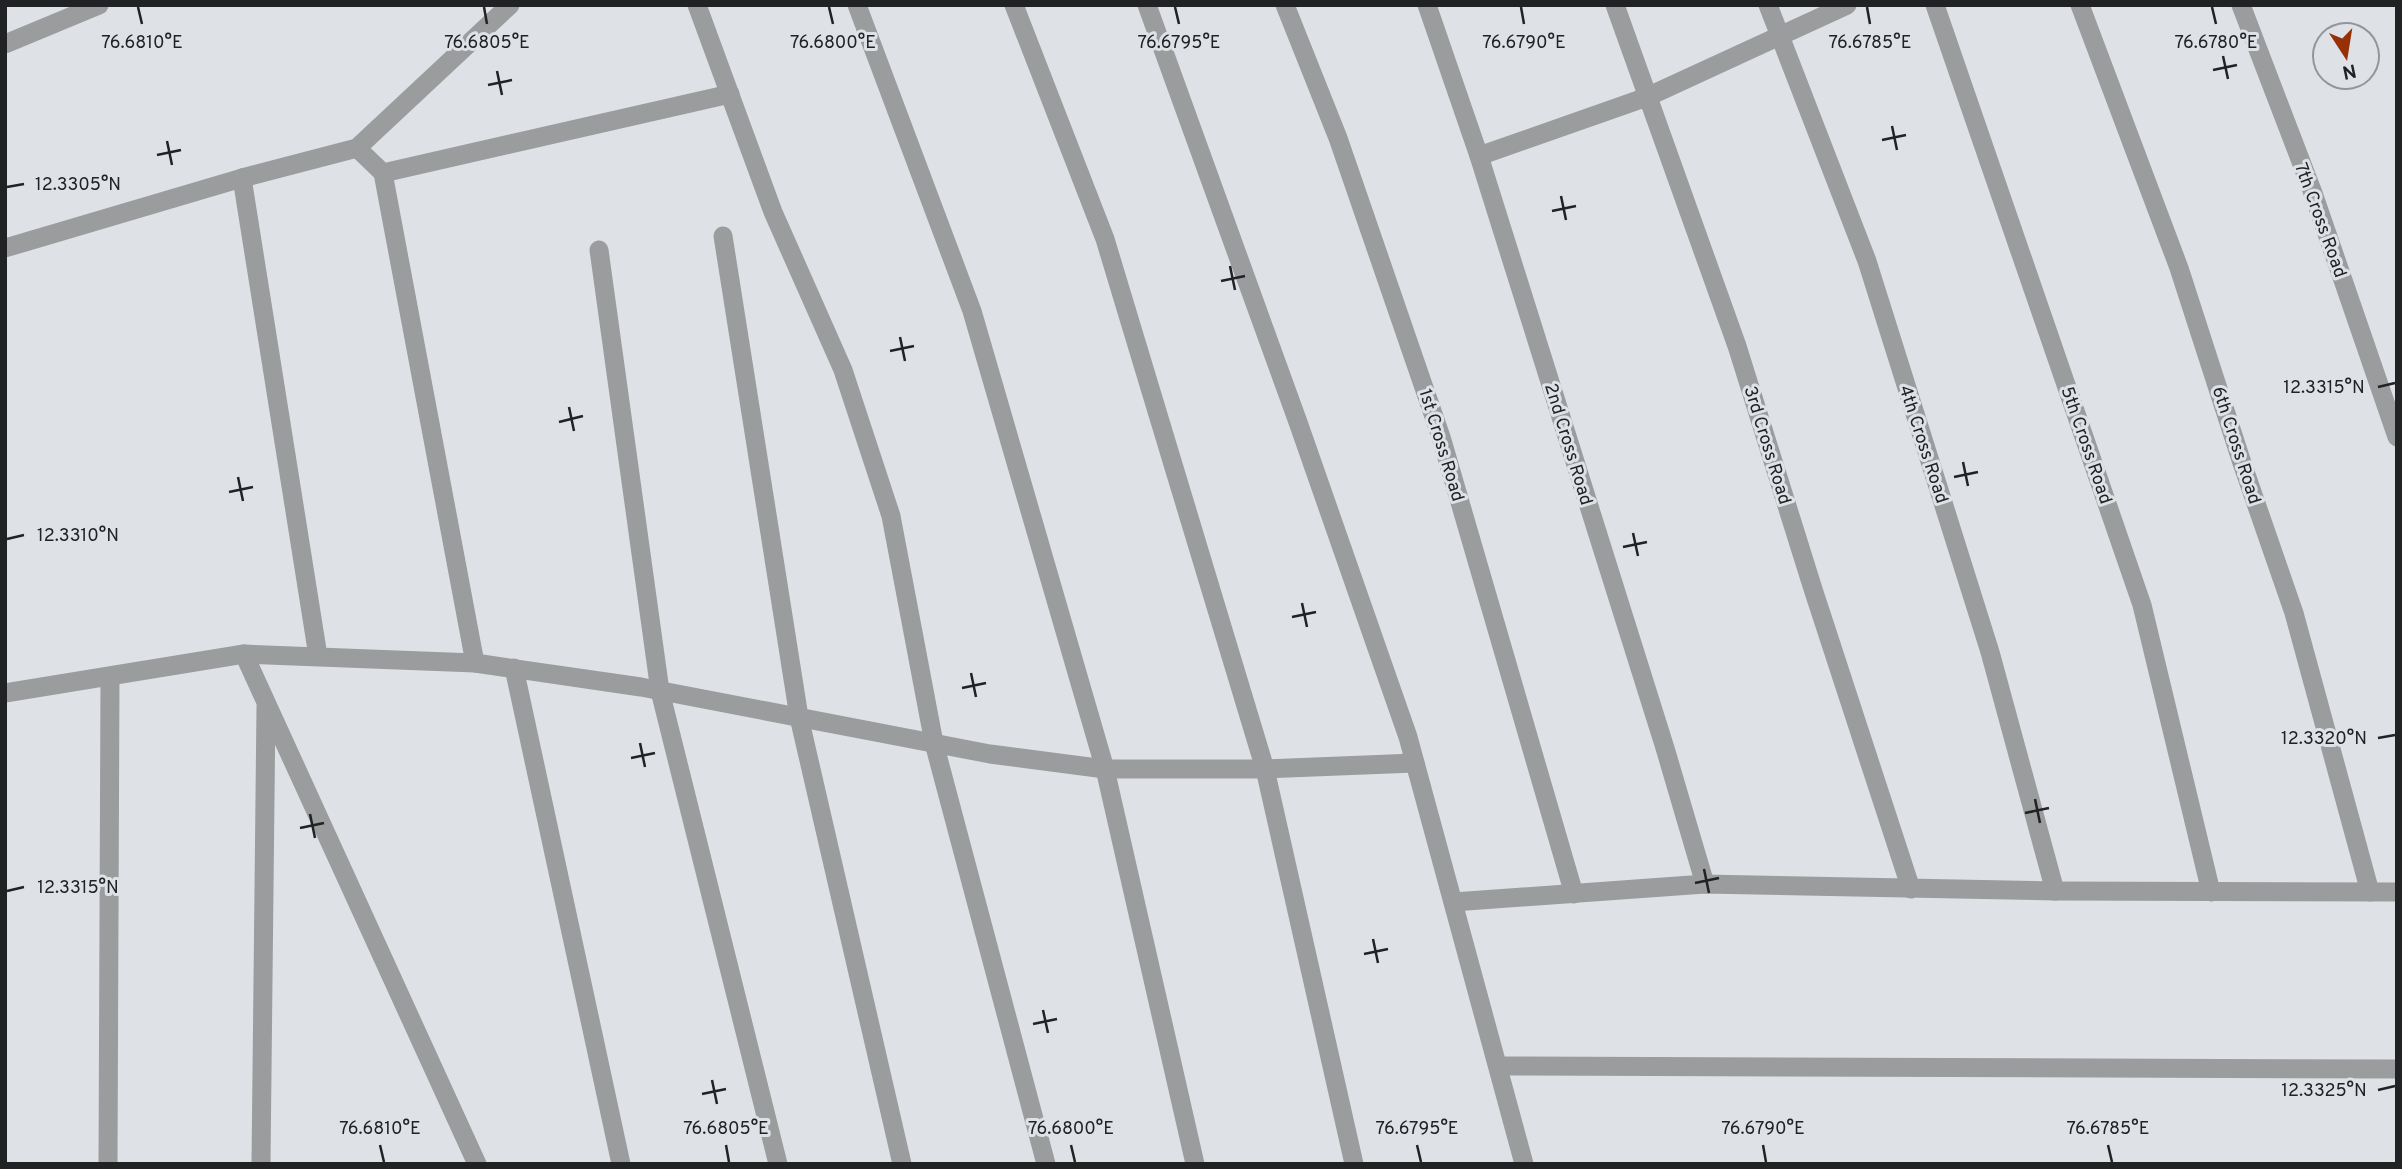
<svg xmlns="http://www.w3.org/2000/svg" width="2402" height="1169" viewBox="0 0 2402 1169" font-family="Overpass,sans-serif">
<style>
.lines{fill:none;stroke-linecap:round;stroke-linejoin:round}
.minor{stroke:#9b9c9e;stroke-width:19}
.ticks{fill:none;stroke:#212224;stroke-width:2.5}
.labels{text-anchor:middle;stroke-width:6;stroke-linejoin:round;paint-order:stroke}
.street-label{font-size:18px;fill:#212224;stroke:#dee2e7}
.ticks-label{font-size:18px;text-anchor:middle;fill:#212224;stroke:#dee2e7;stroke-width:6;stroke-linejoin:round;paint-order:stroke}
</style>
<rect width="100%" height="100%" fill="#dee2e7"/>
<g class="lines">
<g class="minor">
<path d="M697 5 773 212 843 370 891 516 934 743 1046 1164"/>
<path d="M857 5 972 311 1105 769 1195 1164"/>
<path d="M1014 5 1105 239 1265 769 1354 1164"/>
<path d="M1147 5 1299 425 1408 737 1524 1164"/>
<path d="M1285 5 1338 138 1441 437 1574 894"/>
<path d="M1427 5 1479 156 1665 748 1705 884"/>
<path d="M1615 5 1737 346 1813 589 1911 889"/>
<path d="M1768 5 1867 261 1990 652 2055 891"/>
<path d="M1935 5 2142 605 2211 892"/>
<path d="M2080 5 2179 268 2242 463 2294 613 2370 892"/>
<path d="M2241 5 2313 193 2397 437"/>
<path d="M5 44 99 5"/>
<path d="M357 148 383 173 730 94"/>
<path d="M1479 156 1647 97 1847 5"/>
<path d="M383 173 475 663"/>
<path d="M242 178 318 656"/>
<path d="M723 236 799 717 902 1164"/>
<path d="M5 248 242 178 357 148 510 5"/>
<path d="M599 250 660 691 778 1164"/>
<path d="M244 654 477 1164"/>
<path d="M514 668 621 1164"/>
<path d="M5 693 244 654 475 663 641 687 990 754 1105 769H1265L1415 763"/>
<path d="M1453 902 1705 884 2055 891 2397 892"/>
<path d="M1498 1066 2397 1069"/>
<path d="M108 1164 110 677"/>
<path d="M261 1164 266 706"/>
</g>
</g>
<path class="ticks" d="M138 7 142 24M484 7 487 24M829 7 833 24M1175 7 1179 24M1521 7 1524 24M1867 7 1870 24M2212 7 2216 24M2223 56 2228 79M2213 70 2237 65M497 71 502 95M488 85 512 80M1892 126 1897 150M1882 140 1906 135M167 141 172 165M157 155 181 150M7 187 24 184M1561 196 1566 220M1552 211 1576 206M1230 266 1235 290M1221 281 1245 276M900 337 905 361M890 351 914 346M2378 387 2395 383M569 407 574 431M559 422 583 416M1963 462 1968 486M238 477 243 501M1954 477 1978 472M229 492 253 487M1633 533 1638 556M7 539 24 535M1623 547 1647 542M1302 603 1307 627M1292 617 1316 612M971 673 976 697M962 688 986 683M2378 738 2395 735M640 743 645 767M631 758 655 753M2035 799 2040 823M2025 813 2049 808M310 814 315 838M300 828 324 823M1704 869 1709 893M1695 883 1719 878M7 891 24 887M1373 939 1378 963M1364 954 1388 949M1043 1010 1048 1033M1033 1024 1057 1019M712 1080 717 1104M2378 1090 2395 1086M702 1094 726 1089M380 1145 384 1162M726 1145 729 1162M1071 1145 1075 1162M1417 1145 1421 1162M1763 1145 1766 1162M2108 1145 2112 1162"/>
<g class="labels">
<g class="street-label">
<text transform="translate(2321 220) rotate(70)" y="6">7th Cross Road</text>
<text transform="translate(1569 444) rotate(73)" y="6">2nd Cross Road</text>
<text transform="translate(1924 444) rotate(72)" y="6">4th Cross Road</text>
<text transform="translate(1442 445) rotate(73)" y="6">1st Cross Road</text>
<text transform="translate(1768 445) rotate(73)" y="6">3rd Cross Road</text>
<text transform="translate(2087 445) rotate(71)" y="6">5th Cross Road</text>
<text transform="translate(2237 445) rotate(72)" y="6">6th Cross Road</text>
</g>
</g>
<g class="ticks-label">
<text x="142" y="48">76.6810°E</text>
<text x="487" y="48">76.6805°E</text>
<text x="833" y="48">76.6800°E</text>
<text x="1179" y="48">76.6795°E</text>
<text x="1524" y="48">76.6790°E</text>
<text x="1870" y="48">76.6785°E</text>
<text x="2216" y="48">76.6780°E</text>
<text x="78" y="190">12.3305°N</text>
<text x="2324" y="393">12.3315°N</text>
<text x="78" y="541">12.3310°N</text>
<text x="2324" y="744">12.3320°N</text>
<text x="78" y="893">12.3315°N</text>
<text x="2324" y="1096">12.3325°N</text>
<text x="380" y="1134">76.6810°E</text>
<text x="726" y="1134">76.6805°E</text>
<text x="1071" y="1134">76.6800°E</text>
<text x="1417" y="1134">76.6795°E</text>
<text x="1763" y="1134">76.6790°E</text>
<text x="2108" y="1134">76.6785°E</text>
</g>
<rect width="2402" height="1169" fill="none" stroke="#212224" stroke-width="14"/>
<g transform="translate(2346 56) rotate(168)"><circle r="33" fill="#dee2e7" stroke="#929599" stroke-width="2"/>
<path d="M0-5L12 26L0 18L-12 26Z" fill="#963005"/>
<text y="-10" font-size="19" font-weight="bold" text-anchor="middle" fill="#212224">N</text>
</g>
</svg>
